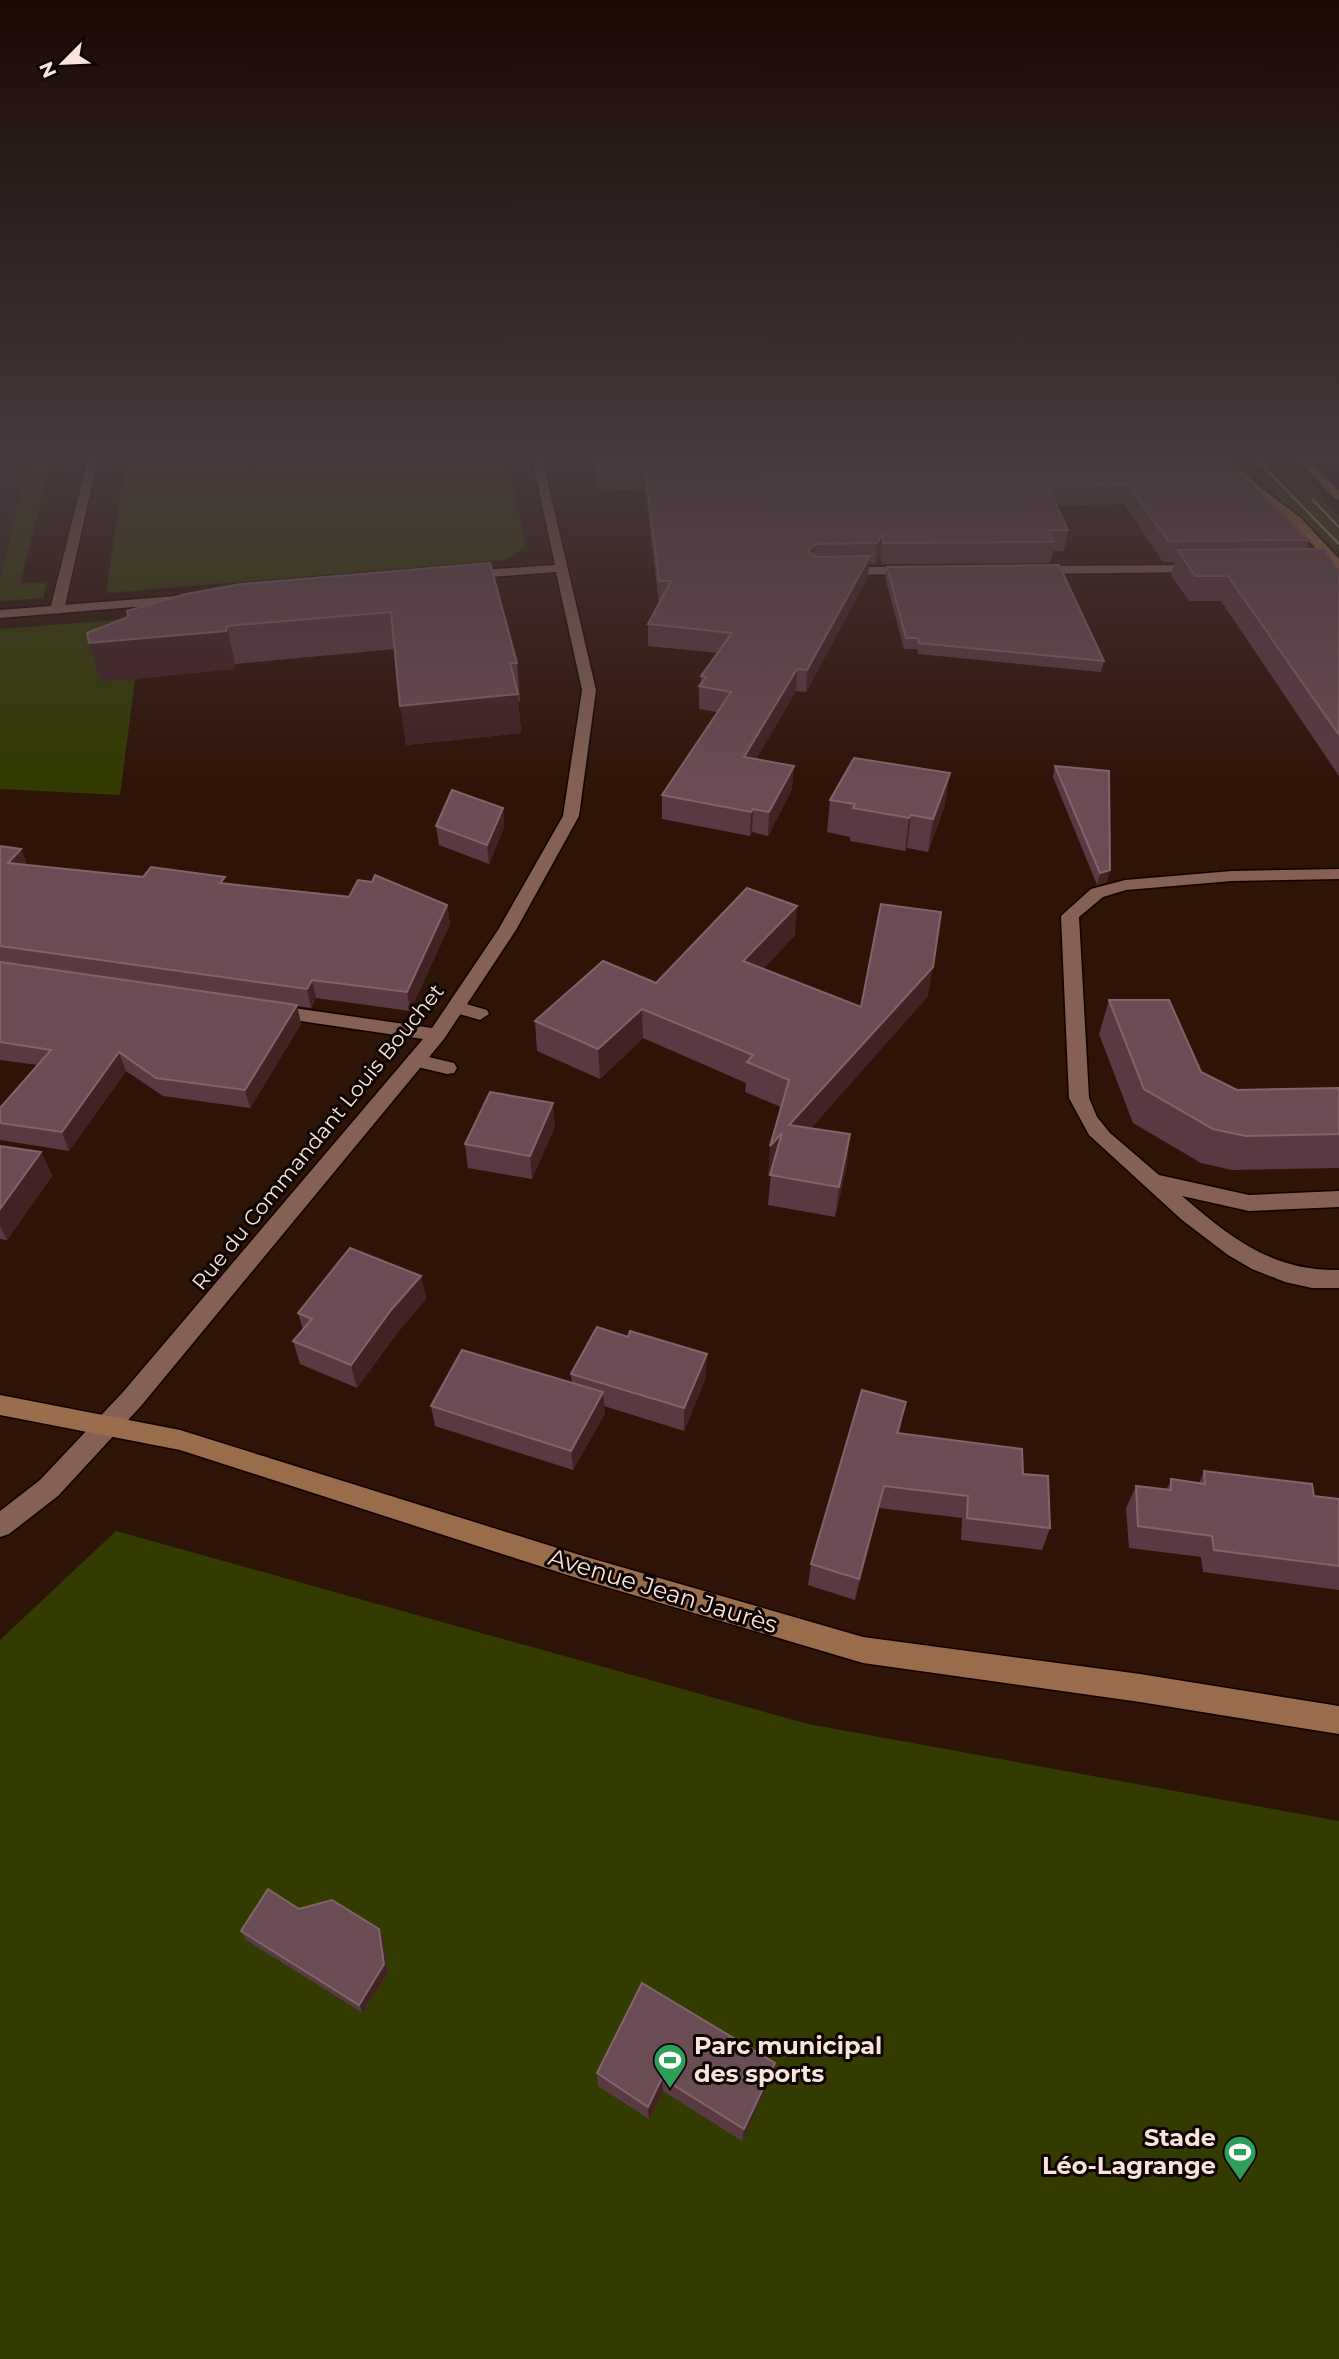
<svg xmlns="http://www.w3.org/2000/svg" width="1339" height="2359" viewBox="0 0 1339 2359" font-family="Montserrat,sans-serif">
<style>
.education{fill:#2f1d20}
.green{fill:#333b01}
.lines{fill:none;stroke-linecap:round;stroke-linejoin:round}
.lane-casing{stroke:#150100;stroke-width:3}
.street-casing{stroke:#150100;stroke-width:3}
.secondary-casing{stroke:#150100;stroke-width:3}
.primary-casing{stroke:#150100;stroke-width:3}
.lane{fill:#846154;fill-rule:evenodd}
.street{fill:#846154;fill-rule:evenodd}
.secondary{fill:#996d4b;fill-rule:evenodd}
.primary{fill:#ae7841;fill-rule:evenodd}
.tram{stroke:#c4aea5;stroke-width:2}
.wall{fill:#593a43}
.shaded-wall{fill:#412324}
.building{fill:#6a4c54;stroke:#806469;stroke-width:2}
.labels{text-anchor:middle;stroke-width:6;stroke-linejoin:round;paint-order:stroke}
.street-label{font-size:21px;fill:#f8e4dc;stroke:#0e0402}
.near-street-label{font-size:24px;fill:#f8e4dc;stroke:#0e0402}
.near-poi-label{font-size:24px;font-weight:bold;fill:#f8e4dc;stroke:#0e0402;text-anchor:start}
</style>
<rect width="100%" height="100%" fill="#2e1307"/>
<path class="education" d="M0 458H29L0 577Z"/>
<g class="green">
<path d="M29 458H52L20 583 47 582 43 598 0 601V577Z"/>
<path d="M126 458H507L526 547 504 560 106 593Z"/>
<path d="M1299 471 1339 515V553L1252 473Z"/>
<path d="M143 618 120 795 0 789V629Z"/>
<path d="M116 1531 808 1724 1339 1821V2359H0V1640Z"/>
</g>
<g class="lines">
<defs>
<g id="lane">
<path d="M88 458H98L64 610 57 614 50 610Z"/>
<path d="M1339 869V879L1232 881 1126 890 1103 897 1079 917 1089 1098 1097 1117 1110 1133 1159 1175 1249 1195 1339 1191V1207L1249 1211 1182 1196C1231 1238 1272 1271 1339 1270V1288H1312L1285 1282 1252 1269 1228 1255 1182 1220 1089 1135 1069 1098 1061 916 1091 889 1125 880 1232 871Z"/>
<path d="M456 1001 487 1010 489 1014 480 1020 449 1011 447 1007Z"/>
<path d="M416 1054 454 1063 457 1068 454 1073 447 1074 409 1065 406 1060 409 1055Z"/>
</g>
<g id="street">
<path d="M532 458H542L596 690 579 816 516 930 444 1039 141 1406 58 1496 9 1534 0 1537V1511L40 1480 123 1392 423 1039 273 1017 264 1011 266 1007 273 1005 432 1028 498 930 563 816 582 690 556 572 466 579 460 575 466 571 555 565Z"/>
<path d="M1299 458H1339V461L1303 463 1298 460Z"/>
<path d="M1200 565 1204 566V572L1033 574 1027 570 1033 566Z"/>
<path d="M913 567 917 568V574L841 575 835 571 841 567Z"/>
<path d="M190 595 196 599 195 602 0 618V610Z"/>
</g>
<path id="secondary" d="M0 1395 180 1430 583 1556 863 1637 1140 1674 1339 1706V1734L1140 1702 863 1663 583 1580 180 1450 0 1415Z"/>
<g id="primary">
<path d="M1218 458H1229L1261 488 1300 517 1339 559V570L1335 569 1292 523 1253 492Z"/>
<path d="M1296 458H1307L1339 490V500L1335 499Z"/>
</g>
</defs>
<use href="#lane" class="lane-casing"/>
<use href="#street" class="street-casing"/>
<use href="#secondary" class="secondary-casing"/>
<use href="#primary" class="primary-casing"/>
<use href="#lane" class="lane"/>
<use href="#street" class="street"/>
<use href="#secondary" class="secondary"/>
<use href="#primary" class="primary"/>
<g class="tram">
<path d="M1255 458 1339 544"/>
<path d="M1312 499 1339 527"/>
</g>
</g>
<g class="wall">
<path d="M591 458H1225L1309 540 1306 550 1339 571V776L1221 601H1189L1171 575 1175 562H1163L1124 504 1057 506 1068 530 1064 551H1053L1050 563 882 564 880 555 875 564H869L868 577 806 692 796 691 756 759 792 789 768 836 752 832 750 836 662 819V795L717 712 699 709V686L701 684V676L718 653 648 646V624L659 603 645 489 598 491Z"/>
<path d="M1337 458H1339V467L1336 464Z"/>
<path d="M490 563 517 663 520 701H518L521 733 406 745 395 649 235 664 234 669 101 682 128 617Z"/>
<path d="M887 567 1104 661 1101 672 918 654 917 649H904L885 577Z"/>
<path d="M1055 766 1107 882 1097 885 1053 777Z"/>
<path d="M830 800 945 805 928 852 907 848 905 851 850 841V837L827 832Z"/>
<path d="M503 808 504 827 489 864 439 845 436 826Z"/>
<path d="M0 846 21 849 27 865 447 905 450 924 410 1011 316 998 311 1008 297 1006 301 1024 250 1108 163 1096 126 1071 69 1151 0 1140V1108L38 1065 0 1060Z"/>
<path d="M795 935 763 969 861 1007 928 996 811 1128 847 1164 835 1217 768 1205 771 1172 768 1176 781 1107 745 1092 746 1083 643 1038 600 1079 537 1051 535 1021 656 983Z"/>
<path d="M1109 1000 1201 1072 1237 1090 1339 1088V1168L1232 1170 1201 1163 1133 1123 1099 1034Z"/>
<path d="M555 1126 532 1179 468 1168 465 1144Z"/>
<path d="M0 1146 41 1152 52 1176 7 1240 0 1239Z"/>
<path d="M421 1276 426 1299 397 1333 357 1388 300 1364 293 1341 303 1330 298 1313Z"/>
<path d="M571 1374 706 1377 684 1431 604 1406 605 1413 573 1470 435 1426 431 1406 572 1383Z"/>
<path d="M906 1402 899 1434 1023 1474 1050 1528 1042 1550 961 1540 962 1518 879 1508 855 1600 808 1585 811 1564Z"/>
<path d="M1204 1471 1314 1496 1339 1499V1590L1203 1572 1201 1557 1129 1548 1126 1508 1136 1486 1167 1489 1171 1479 1199 1483Z"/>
<path d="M299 1909 383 1937 388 1972 363 2013 246 1940 241 1931Z"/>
<path d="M775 2063 772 2076 742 2141 663 2091 649 2119 598 2086 597 2073Z"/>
</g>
<g class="shaded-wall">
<path d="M155 458H198L156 462Z"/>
<path d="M730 458H733V474L725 461Z"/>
<path d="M882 535 880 555 875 564 877 543Z"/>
<path d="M815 544 814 565 808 551Z"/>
<path d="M870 556 868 577 806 692 807 670Z"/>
<path d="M227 626 235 664 234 669 101 682 89 643Z"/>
<path d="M797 669 796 691 744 780V757Z"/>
<path d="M518 694 521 733 406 745 400 706Z"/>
<path d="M794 766 792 789 768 836 769 812Z"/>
<path d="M950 773 945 805 928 852 933 819Z"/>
<path d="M503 808 504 827 489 864 487 845Z"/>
<path d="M753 809 752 832 750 836 751 812Z"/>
<path d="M911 815 907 848 905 851 909 818Z"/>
<path d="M21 849 28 867 8 863Z"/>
<path d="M1110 870 1107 882 1097 885 1100 873Z"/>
<path d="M447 905 450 924 410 1011 407 992Z"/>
<path d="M797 906 795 935 742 991 743 961Z"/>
<path d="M933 967 928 996 787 1155 789 1125Z"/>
<path d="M312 980 316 998 311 1008 307 989Z"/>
<path d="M297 1005 301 1024 250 1108 245 1090Z"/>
<path d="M642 1009 643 1038 600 1079 598 1049Z"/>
<path d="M119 1052 126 1071 69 1151 62 1132Z"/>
<path d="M553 1103 555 1126 532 1179 530 1156Z"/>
<path d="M782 1133 780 1162 768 1176 770 1146Z"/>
<path d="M850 1134 847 1164 835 1217 839 1187Z"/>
<path d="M41 1152 52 1176 7 1240 0 1226V1209Z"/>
<path d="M421 1276 426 1299 397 1333 357 1388 351 1365 391 1310Z"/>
<path d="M707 1354 706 1377 684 1431V1408Z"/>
<path d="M603 1392 605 1413 573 1470 571 1451Z"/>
<path d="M884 1486 879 1508 855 1600 859 1579Z"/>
<path d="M379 1929 383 1937 388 1972 363 2013 359 2005Z"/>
<path d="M775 2063 772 2076 742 2141 744 2129Z"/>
<path d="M662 2078 663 2091 649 2119 648 2107Z"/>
</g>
<g class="building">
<path d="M594 458H730L725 461 734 466 922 458H1225L1309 540 1168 541 1128 484 1047 486 1068 530H1049L1054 542 884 543 882 535 877 543 815 544 808 551 817 557 870 556 807 670 797 669 744 757 794 766 769 812 753 809 751 812 662 795 731 692 699 686 706 677 701 676 732 633 648 624 671 581H659L645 469 597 471Z"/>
<path d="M1324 549 1339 571V735L1228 576H1195L1178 550Z"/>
<path d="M490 563 517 663H510L518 694 400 706 391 612 227 626 226 631 89 643 87 633 128 617 127 611 186 594 241 584Z"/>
<path d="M1059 565 1104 661 919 643 918 638H906L887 567Z"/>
<path d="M854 758 950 773 933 819 911 815 909 818 853 808 855 804 830 800Z"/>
<path d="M1055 766 1109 771 1110 870 1100 873Z"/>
<path d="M452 790 503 808 487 845 436 826Z"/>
<path d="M0 846 21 849 8 863 143 877 151 867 225 877 220 883 349 897 358 880 372 882 375 875 447 905 407 992 312 980 307 989 0 946Z"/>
<path d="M747 888 797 906 743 961 861 1007 881 904 941 912 933 967 789 1125 850 1134 839 1187 770 1175 782 1133 770 1146 789 1080 747 1062 753 1055 642 1009 598 1049 535 1021 603 961 656 983Z"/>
<path d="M0 962 297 1005 245 1090 156 1078 119 1052 62 1132 0 1123V1108L51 1050 0 1042Z"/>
<path d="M1109 1000H1169L1201 1072 1237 1090 1339 1088V1134L1246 1136 1213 1129 1144 1089Z"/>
<path d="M490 1092 553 1103 530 1156 465 1144Z"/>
<path d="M0 1146 41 1152 0 1209Z"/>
<path d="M350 1248 421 1276 391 1310 351 1365 293 1341 312 1319 298 1313Z"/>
<path d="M597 1327 628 1337 630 1331 707 1354 684 1408 571 1374Z"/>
<path d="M462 1350 603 1392 571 1451 431 1406Z"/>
<path d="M862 1390 906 1402 897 1433 1022 1449 1023 1474 1048 1476 1050 1528 967 1518 968 1496 884 1486 859 1579 811 1564Z"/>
<path d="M1204 1471 1312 1484 1314 1496 1339 1499V1566L1214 1550 1212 1536 1138 1526 1136 1486 1171 1490V1479L1205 1484Z"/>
<path d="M268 1889 299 1909 332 1900 379 1929 384 1964 359 2005 241 1931Z"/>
<path d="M642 1983 775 2063 744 2129 662 2078 648 2107 597 2073Z"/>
</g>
<linearGradient id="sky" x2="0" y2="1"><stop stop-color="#190a04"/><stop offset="0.58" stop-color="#46393c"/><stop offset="1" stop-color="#46393c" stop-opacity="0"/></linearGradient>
<rect width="1339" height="788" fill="url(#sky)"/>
<defs>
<symbol id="stadium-pin" viewBox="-11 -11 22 30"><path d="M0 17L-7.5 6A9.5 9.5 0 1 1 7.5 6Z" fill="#2e9e5b" stroke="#0e0402"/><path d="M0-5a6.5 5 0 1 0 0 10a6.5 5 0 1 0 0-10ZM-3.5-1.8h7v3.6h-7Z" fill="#fff"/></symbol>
</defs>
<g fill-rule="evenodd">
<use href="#stadium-pin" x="651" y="2041" width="38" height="52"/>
<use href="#stadium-pin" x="1221" y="2133" width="38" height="52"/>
</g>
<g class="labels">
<g class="street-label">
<text transform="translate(318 1137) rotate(-51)" y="7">Rue du Commandant Louis Bouchet</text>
</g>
<g class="near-street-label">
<text transform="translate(663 1591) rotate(17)" y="8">Avenue Jean Jaurès</text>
</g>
<g class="near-poi-label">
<text x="694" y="2054">Parc municipal<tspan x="694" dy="28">des sports</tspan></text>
<text x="1216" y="2146" text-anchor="end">Stade<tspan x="1216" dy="28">Léo-Lagrange</tspan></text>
</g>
</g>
<g transform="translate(63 63) rotate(246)" stroke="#0e0402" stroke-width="5" paint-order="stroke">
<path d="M0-5L12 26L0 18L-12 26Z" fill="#f8e4dc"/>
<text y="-10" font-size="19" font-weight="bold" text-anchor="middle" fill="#f8e4dc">N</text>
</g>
</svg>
